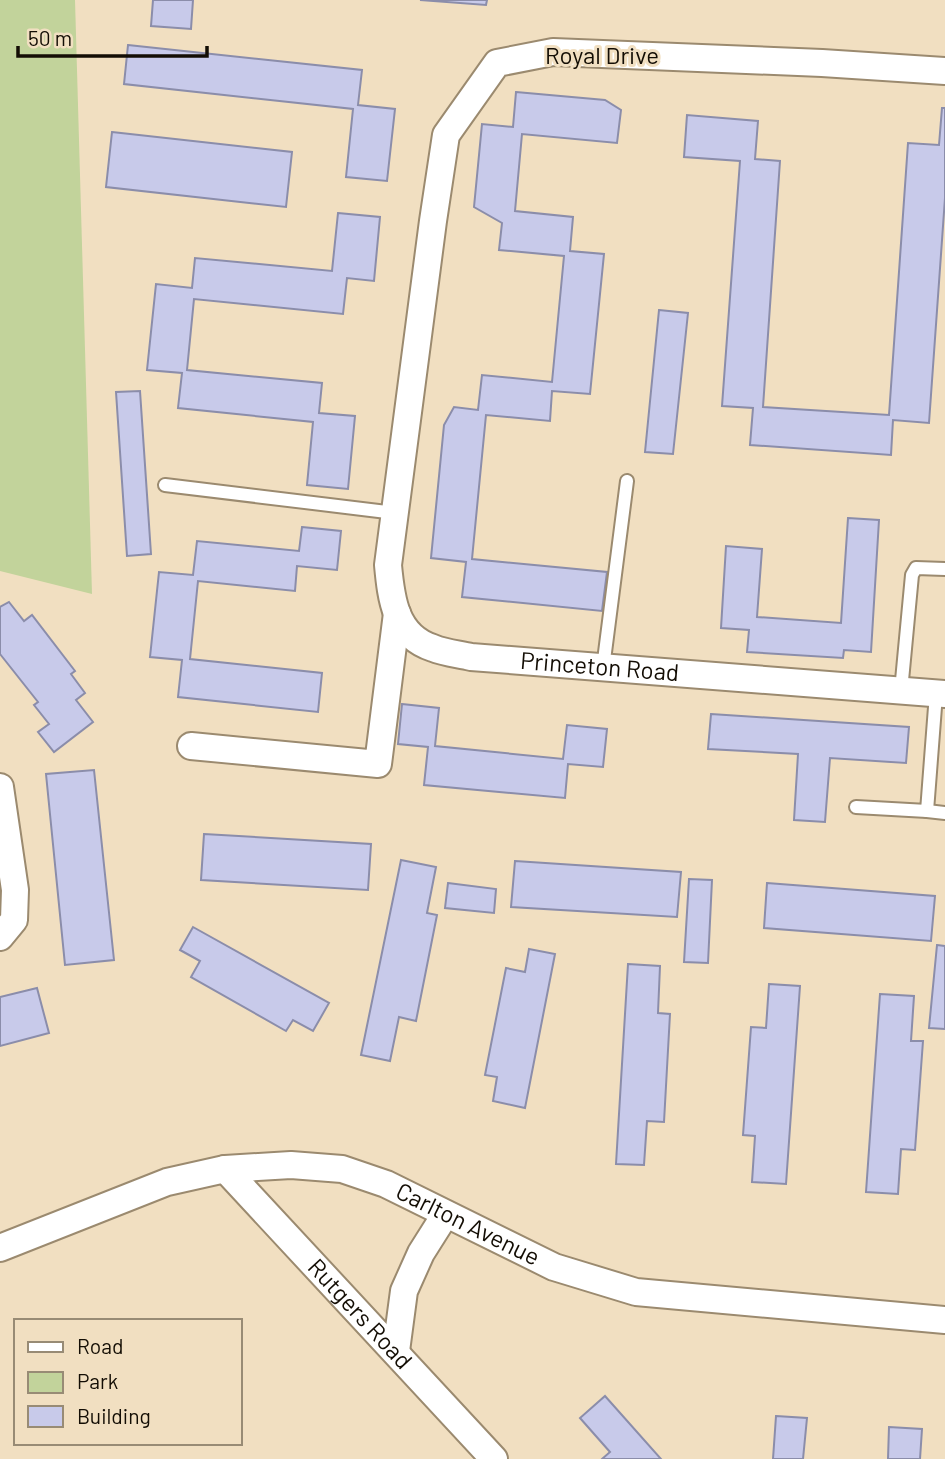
<svg xmlns="http://www.w3.org/2000/svg" width="945" height="1459" viewBox="0 0 945 1459" font-family="Barlow,sans-serif">
<style>
.green{fill:#c2d39b}
.building{fill:#c8caea;stroke:#8b8daa;stroke-width:2}
.lines{fill:none;stroke-linecap:round;stroke-linejoin:round}
.service-casing{stroke:#9b8a6f;stroke-width:16}
.minor-casing{stroke:#9b8a6f;stroke-width:30}
.service{stroke:#fff;stroke-width:12}
.minor{stroke:#fff;stroke-width:26}
.labels{text-anchor:middle;stroke-width:6;stroke-linejoin:round;paint-order:stroke}
.street-label{font-size:24px;fill:#130d04;stroke:#f1dfc1}
</style>
<rect width="100%" height="100%" fill="#f1dfc1"/>
<path class="green" d="M0 0H75L92 594 0 571Z"/>
<g class="building">
<path d="M153 0H193L191 29 151 26Z"/>
<path d="M420 0H487L486 5Z"/>
<path d="M128 45 362 70 358 105 395 109 387 181 346 177 353 109 124 84Z"/>
<path d="M516 92 605 100 621 110 617 143 522 134 515 211 573 217 570 251 604 254 590 394 552 391 550 421 486 415 472 559 607 572 602 611 462 597 466 562 431 558 444 425 454 407 478 410 482 375 552 382 564 256 499 250 502 223 474 207 482 124 513 127Z"/>
<path d="M942 108H945V198L929 423 893 420 891 455 750 445 753 408 722 406 740 161 684 157 687 115 758 121 755 159 780 161 763 407 889 415 908 143 939 145Z"/>
<path d="M112 132 292 152 286 207 106 187Z"/>
<path d="M338 213 380 217 374 281 347 278 343 314 194 299 187 370 322 383 319 413 355 416 348 489 307 485 313 422 178 408 182 373 147 370 156 284 192 288 195 258 332 271Z"/>
<path d="M659 310 688 313 673 454 645 452Z"/>
<path d="M140 391 151 554 127 556 116 392Z"/>
<path d="M848 518 879 520 871 652 844 650 843 658 747 652 749 630 721 628 726 546 762 549 757 617 841 623Z"/>
<path d="M302 527 341 531 337 570 297 566 295 591 198 581 190 659 322 673 318 712 178 697 182 660 150 657 159 572 193 575 197 541 299 551Z"/>
<path d="M9 602 24 621 32 615 75 671 71 674 85 693 76 700 93 722 54 752 38 732 49 724 34 705 38 702 0 654V607Z"/>
<path d="M402 704 439 708 435 746 563 759 567 725 607 729 603 767 568 764 565 798 424 785 428 747 398 744Z"/>
<path d="M711 714 909 727 906 763 830 758 825 822 794 820 798 754 708 749Z"/>
<path d="M94 770 114 960 65 965 46 774Z"/>
<path d="M204 834 371 844 368 890 201 880Z"/>
<path d="M401 860 436 867 427 913 437 915 416 1021 399 1017 390 1061 361 1055Z"/>
<path d="M515 861 681 872 677 917 511 907Z"/>
<path d="M689 879 712 880 708 963 684 962Z"/>
<path d="M448 883 496 889 494 913 445 908Z"/>
<path d="M767 883 935 896 931 941 764 928Z"/>
<path d="M193 927 329 1003 313 1031 293 1020 286 1031 191 977 200 961 180 950Z"/>
<path d="M937 945 945 946V1029L929 1028Z"/>
<path d="M529 949 555 954 525 1108 493 1101 497 1077 485 1075 506 968 525 972Z"/>
<path d="M628 964 660 966 658 1013 670 1014 664 1122 647 1121 644 1165 616 1164Z"/>
<path d="M769 984 800 986 786 1184 752 1182 755 1136 743 1135 751 1027 766 1028Z"/>
<path d="M37 988 49 1033 0 1046V997Z"/>
<path d="M880 994 914 996 911 1041H923L915 1150 901 1149 898 1194 866 1192Z"/>
<path d="M605 1396 661 1459H602L610 1452 580 1418Z"/>
<path d="M776 1416 807 1418 803 1459H773Z"/>
<path d="M889 1427 922 1429 920 1459H888Z"/>
</g>
<g class="lines">
<defs>
<g id="service">
<path d="M165 485 395 513"/>
<path d="M603 668 627 481"/>
<path d="M901 691 912 575 916 568 945 569"/>
<path d="M856 807 927 811 936 694"/>
<path d="M927 811 945 813"/>
</g>
<g id="minor">
<path id="s1" d="M945 71 822 63 553 52 497 63 446 135 433 221 388 565C391 598 395 636 433 648 445 653 458 654 471 657L945 694"/>
<path d="M191 746 378 764 397 613"/>
<path d="M0 787 15 890 14 920 0 937"/>
<path id="s2" d="M225 1169 494 1459"/>
<path id="s3" d="M0 1248 167 1182 225 1169 291 1165 342 1169 386 1184 554 1267 636 1292 945 1320"/>
<path d="M396 1351 404 1291 421 1253 445 1215"/>
</g>
</defs>
<use href="#service" class="service-casing"/>
<use href="#minor" class="minor-casing"/>
<use href="#service" class="service"/>
<use href="#minor" class="minor"/>
</g>
<g class="labels">
<g class="street-label">
<text x="602" y="64">Royal Drive</text>
<text dy="8" stroke="none"><textPath href="#s1" startOffset="1241">Princeton Road</textPath></text>
<text dy="8" stroke="none"><textPath href="#s3" startOffset="494">Carlton Avenue</textPath></text>
<text dy="8" stroke="none"><textPath href="#s2" startOffset="198">Rutgers Road</textPath></text>
</g>
</g>
<rect x="14" y="1319" width="228" height="126" fill="#f1dfc1" stroke="#988b75" stroke-width="2"/>
<rect x="28" y="1342" width="35" height="10" fill="#ffffff" stroke="#988b75" stroke-width="2"/>
<text x="77" y="1354" font-size="21" fill="#130d04">Road</text>
<rect x="28" y="1372" width="35" height="21" fill="#c2d39b" stroke="#988b75" stroke-width="2"/>
<text x="77" y="1389" font-size="21" fill="#130d04">Park</text>
<rect x="28" y="1406" width="35" height="21" fill="#c8caea" stroke="#988b75" stroke-width="2"/>
<text x="77" y="1424" font-size="21" fill="#130d04">Building</text>
<path d="M18 46v10h189v-10" fill="none" stroke="#130d04" stroke-width="3.5"/>
<text x="28" y="46" font-size="21" fill="#130d04" stroke="#f1dfc1" stroke-width="5" paint-order="stroke">50 m</text>
</svg>
